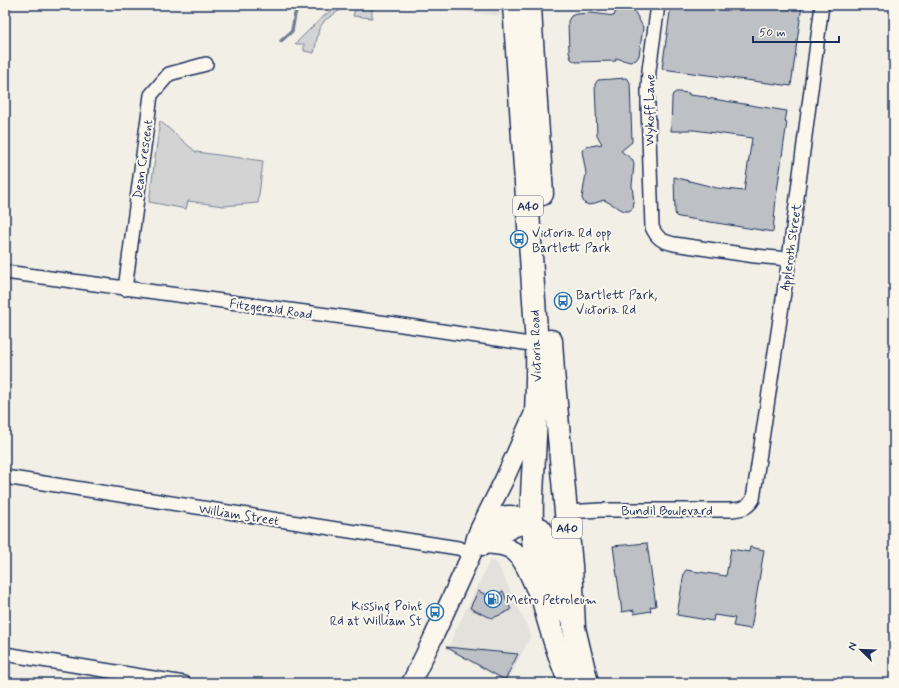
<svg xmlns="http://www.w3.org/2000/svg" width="899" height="688" viewBox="0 0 899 688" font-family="Mynerve,sans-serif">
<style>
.built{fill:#e2e1dc}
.green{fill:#d2d3d2;stroke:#768198}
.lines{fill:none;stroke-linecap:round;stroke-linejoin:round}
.stream{stroke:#707b93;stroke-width:3.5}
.building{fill:#bdc0c4;stroke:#1b2f5e}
.street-casing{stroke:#1b2f5e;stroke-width:16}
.secondary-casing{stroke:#1b2f5e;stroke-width:21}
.highway-casing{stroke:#1b2f5e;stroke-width:25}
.street{stroke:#fbf7ec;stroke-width:13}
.secondary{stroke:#fbf7ec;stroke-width:18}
.highway{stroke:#fbf7ec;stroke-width:22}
.labels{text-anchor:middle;stroke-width:4;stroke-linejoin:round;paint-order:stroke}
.shield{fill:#fbf7ec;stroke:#5e6b89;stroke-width:1}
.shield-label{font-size:12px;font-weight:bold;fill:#1b2f5e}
.street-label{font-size:13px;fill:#1b2f5e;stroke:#fbf7ec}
.poi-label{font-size:13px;fill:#1b2f5e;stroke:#fbf7ec;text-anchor:start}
</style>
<rect width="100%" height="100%" fill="#f2efe6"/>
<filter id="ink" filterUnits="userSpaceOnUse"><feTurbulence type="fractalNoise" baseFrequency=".025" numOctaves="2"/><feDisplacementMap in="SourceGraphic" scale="8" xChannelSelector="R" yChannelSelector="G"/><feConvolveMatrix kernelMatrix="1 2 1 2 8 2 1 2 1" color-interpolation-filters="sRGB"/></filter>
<g filter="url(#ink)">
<g class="built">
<path d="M412 5H500L501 16Z"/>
<path d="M490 560 497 563 531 635 507 683 447 649Z"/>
</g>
<g class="green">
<path d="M337 5H342V9L325 20 319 29 314 53 304 51V44H295L316 23Z"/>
<path d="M356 5H360L361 7H372V18L353 16Z"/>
<path d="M160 121 196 152 263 161 258 203 223 206 188 201 186 209 149 202Z"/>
</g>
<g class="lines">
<path class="stream" d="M281 41 292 31 295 14 300 5"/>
</g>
<g class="building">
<path d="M618 5H631L643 27 639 56 636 60 630 62 616 58V61L576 62 571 59 569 52 568 21 571 16 576 14 592 13 614 16Z"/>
<path d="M671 5H802L791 86 662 69Z"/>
<path d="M626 78 630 82 632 142 621 151 633 160 634 164 632 186 634 202 633 208 629 211H624L604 200 589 205 584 203 582 198 586 173 582 151 585 147 602 144 597 135 595 84 598 80Z"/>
<path d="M676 92H679L689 93V95L707 97V98L787 111 785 122H787L776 198 773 232 679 217 676 216 675 212 674 177 717 188 744 191 752 138 694 130H682V131H671L672 97 673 94Z"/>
<path d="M647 543 656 606 650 607 651 611 634 614V610L622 612 613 546Z"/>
<path d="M750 547 764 550 751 629 733 626 735 618 714 615 713 621 677 615 684 573 686 570 726 576 731 549 749 552Z"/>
<path d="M478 591 492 597 503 591 511 610 493 618 486 616 470 608Z"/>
<path d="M446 647 518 654 505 680Z"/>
</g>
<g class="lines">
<defs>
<g id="street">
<path d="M658 5 649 70 648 89V106L652 227C657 238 661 241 674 244L755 256 789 259"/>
<path d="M5 272 395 324 537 345"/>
<path d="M125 289 151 95 169 74 206 64"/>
<path d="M5 477 458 548 472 553"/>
<path d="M566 512 601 510H732C742 509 748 508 753 499L789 259 822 5"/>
<path d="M5 654 184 683"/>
</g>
<g id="secondary">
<path d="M480 529C489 523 499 514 511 515 518 515 525 519 532 522"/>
<path d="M486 544C492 545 499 545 505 547 522 551 529 576 536 590"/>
<path d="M483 546 499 535 515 527 532 522"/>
<path d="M411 683 433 638 472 553 476 538 479 530 504 480 534 413"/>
</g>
<g id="highway">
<path d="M514 5 537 345C538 382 536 420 534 457 533 478 531 500 532 521 534 577 549 631 570 683"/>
<path d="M530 5 531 26 542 194"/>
<path d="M551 341 553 372 571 566 574 628 587 683"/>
<path d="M540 529 546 538 553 566 563 611"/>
</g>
</defs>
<use href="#street" class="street-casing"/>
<use href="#secondary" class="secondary-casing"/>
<use href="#highway" class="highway-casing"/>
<use href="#street" class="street"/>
<use href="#secondary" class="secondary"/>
<use href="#highway" class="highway"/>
</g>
</g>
<defs>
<symbol id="bus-ring" viewBox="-11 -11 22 22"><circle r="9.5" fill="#fbf7ec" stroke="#1f6fb2" stroke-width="1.5"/><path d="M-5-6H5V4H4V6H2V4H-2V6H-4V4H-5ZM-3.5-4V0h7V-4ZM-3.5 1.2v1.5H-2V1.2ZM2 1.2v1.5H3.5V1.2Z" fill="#1f6fb2"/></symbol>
<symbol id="fuel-ring" viewBox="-11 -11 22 22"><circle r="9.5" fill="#fbf7ec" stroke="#1f6fb2" stroke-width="1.5"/><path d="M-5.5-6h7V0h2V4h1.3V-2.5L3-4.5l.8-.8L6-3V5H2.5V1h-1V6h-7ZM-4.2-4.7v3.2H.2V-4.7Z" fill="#1f6fb2"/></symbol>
</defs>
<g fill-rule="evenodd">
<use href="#bus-ring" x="509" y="229" width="20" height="20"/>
<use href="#bus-ring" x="553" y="291" width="20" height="20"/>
<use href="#fuel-ring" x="483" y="589" width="20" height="20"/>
<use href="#bus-ring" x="425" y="602" width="20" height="20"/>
</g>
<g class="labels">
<g class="shield">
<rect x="513" y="196" width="30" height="20" rx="3"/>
<rect x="552" y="518" width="30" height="20" rx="3"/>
</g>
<g class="shield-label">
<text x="528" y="210">A40</text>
<text x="567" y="532">A40</text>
</g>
<g class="street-label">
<text transform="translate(649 110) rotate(-90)" y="5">Wykoff Lane</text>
<text transform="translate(142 159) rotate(-82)" y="5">Dean Crescent</text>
<text transform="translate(790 247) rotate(-82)" y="5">Appleroth Street</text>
<text transform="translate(271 308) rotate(8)" y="5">Fitzgerald Road</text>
<text transform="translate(535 346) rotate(-92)" y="5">Victoria Road</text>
<text x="667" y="515">Bundil Boulevard</text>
<text transform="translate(239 514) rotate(9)" y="5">William Street</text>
</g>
<g class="poi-label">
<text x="532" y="237">Victoria Rd opp<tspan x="532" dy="15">Bartlett Park</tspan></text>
<text x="576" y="299">Bartlett Park,<tspan x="576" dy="15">Victoria Rd</tspan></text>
<text x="506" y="604">Metro Petroleum</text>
<text x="422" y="610" text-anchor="end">Kissing Point<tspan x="422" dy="15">Rd at William St</tspan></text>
</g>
</g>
<rect width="899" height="688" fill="none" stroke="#fbf7ec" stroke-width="20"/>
<rect x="10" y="10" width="879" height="668" fill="none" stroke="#1b2f5e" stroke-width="1.5" filter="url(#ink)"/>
<g transform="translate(861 650) rotate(293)" stroke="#fbf7ec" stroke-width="3" paint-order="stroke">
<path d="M0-3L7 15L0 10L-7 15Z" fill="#1b2f5e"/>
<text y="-6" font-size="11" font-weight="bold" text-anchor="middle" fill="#1b2f5e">N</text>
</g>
<path d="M753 36v6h86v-6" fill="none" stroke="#1b2f5e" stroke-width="2"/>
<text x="759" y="36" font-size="12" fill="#1b2f5e" stroke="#fbf7ec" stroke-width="3" paint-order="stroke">50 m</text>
</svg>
